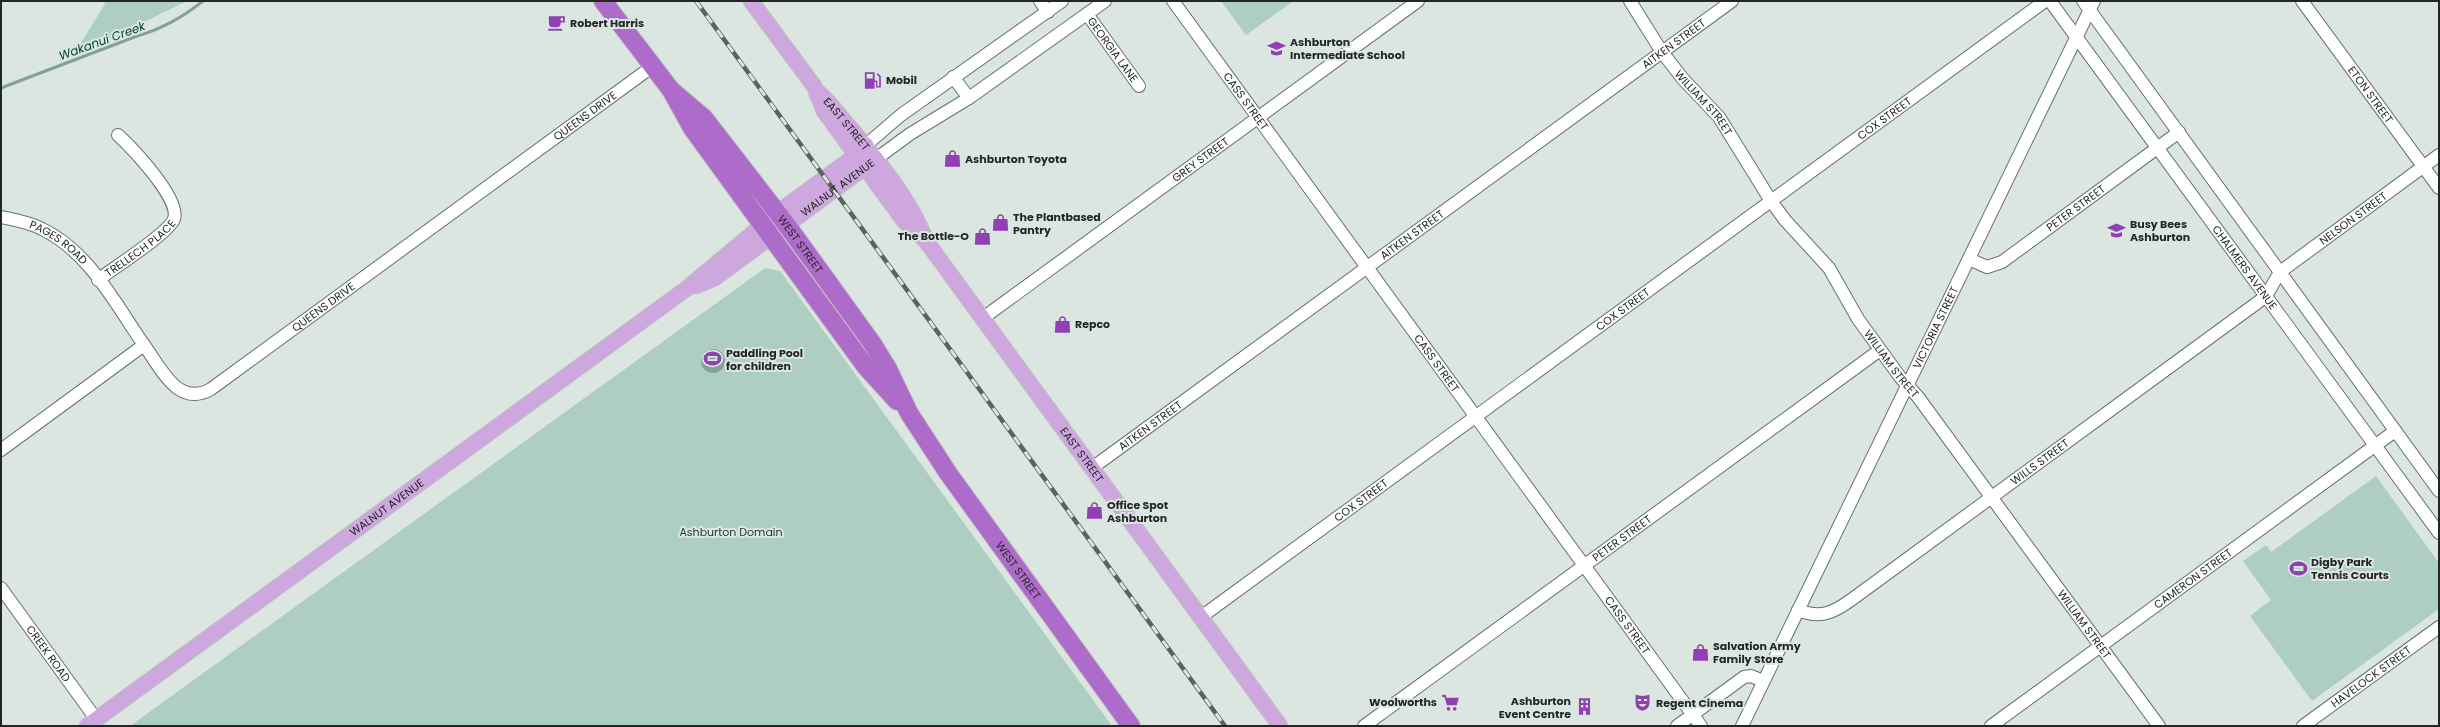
<svg xmlns="http://www.w3.org/2000/svg" width="2440" height="727" viewBox="0 0 2440 727" font-family="Poppins,sans-serif">
<style>
.green{fill:#adcec1}
.water{fill:#81a295}
.lines{fill:none;stroke-linecap:round;stroke-linejoin:round}
.stream{stroke:#81a295;stroke-width:3}
.minor-casing{stroke:#67716d;stroke-width:14}
.major-casing{stroke:#c1c2c2;stroke-width:17}
.highway-casing{stroke:#c1c2c2;stroke-width:20}
.minor{stroke:#fff;stroke-width:12}
.major{stroke:#cea7df;stroke-width:15}
.highway{stroke:#ad6cca;stroke-width:18}
.rail-casing{stroke:#5b625f;stroke-width:4.5}
.rail{stroke:#dbe6e1;stroke-width:3;stroke-dasharray:9;stroke-linecap:butt}
.labels{text-anchor:middle;stroke-width:4;stroke-linejoin:round;paint-order:stroke}
.poi-label{font-size:11px;font-weight:bold;fill:#222624;stroke:#dbe6e1;text-anchor:start}
.street-label{font-size:11px;fill:#222624;stroke:#dbe6e1}
.park-label{font-size:11px;fill:#114032;stroke:#dbe6e1}
.water-label{font-size:12px;font-style:italic;fill:#004735;stroke:#dbe6e1}
</style>
<rect width="100%" height="100%" fill="#dbe6e1"/>
<g class="green">
<path d="M103 1H187L83 52 79 46 105 4Z"/>
<path d="M1221 1H1292V2L1246 35Z"/>
<path d="M765 268 780 271 1112 726H130Z"/>
<path d="M2376 476 2439 563V609L2312 701 2250 616 2271 600 2243 561 2266 545 2271 552Z"/>
</g>
<circle class="water" cx="713" cy="361" r="12"/>
<g class="lines">
<path class="stream" d="M1 88 137 36C162 29 183 17 203 1"/>
<defs>
<g id="minor">
<path d="M1040 1 1048 12"/>
<path id="s1" d="M1173 1 1701 726"/>
<path id="s2" d="M1630 1 1662 52 1683 79 1719 117 1771 201 1785 220 1829 268 1858 319 1900 377 1918 397 2159 726"/>
<path id="s3" d="M2050 1 2439 533"/>
<path d="M2083 1 2439 491"/>
<path id="s4" d="M2302 1 2439 188"/>
<path id="s5" d="M1087 14 1139 86"/>
<path d="M953 77 969 98"/>
<path d="M866 145 901 115 1062 1"/>
<path d="M876 159 910 134 969 98 1105 1"/>
<path id="s6" d="M1 217C15 220 29 222 42 229 89 251 116 305 144 345"/>
<path id="s7" d="M1969 259 1987 267 2002 262 2179 132"/>
<path id="s8" d="M98 280C112 269 169 233 174 219 181 199 132 148 118 135"/>
<path id="s9" d="M983 318 1418 1"/>
<path id="s10" d="M1 450 144 345C161 368 178 408 211 389L653 66"/>
<path id="s11" d="M1092 468 1732 1"/>
<path id="s12" d="M1 588 96 719"/>
<path id="s13" d="M1798 610C1820 619 1833 613 1851 600L2261 300 2266 296 2280 272 2439 155"/>
<path id="s14" d="M1201 617 2045 1"/>
<path id="s15" d="M1364 726 1880 350"/>
<path d="M1677 726 1744 677 1751 676 1763 681"/>
<path id="s16" d="M1742 726 2094 1"/>
<path id="s17" d="M1991 726 2395 431"/>
<path id="s18" d="M2303 726 2439 627"/>
</g>
<g id="major">
<path id="s19" d="M751 1 814 86 824 111 904 221 926 241 1280 726"/>
<path id="s20" d="M818 92C832 104 841 118 853 131 880 164 909 198 925 238"/>
<path id="s21" d="M696 286 715 278 876 159"/>
<path id="s22" d="M87 726 686 289 777 213 848 161 866 145"/>
</g>
<g id="highway">
<path d="M603 1 671 90 692 128 866 367 897 401"/>
<path id="s23" d="M671 90 704 118 786 224 872 343 888 369 909 413 948 473 1131 726"/>
</g>
</defs>
<use href="#minor" class="minor-casing"/>
<use href="#major" class="major-casing"/>
<use href="#highway" class="highway-casing"/>
<use href="#minor" class="minor"/>
<use href="#major" class="major"/>
<use href="#highway" class="highway"/>
<defs>
<path id="rail" d="M696 1 1225 726"/>
</defs>
<use href="#rail" class="rail-casing"/>
<use href="#rail" class="rail"/>
</g>
<defs>
<symbol id="cafe-bare" viewBox="-9 -9 18 18"><path d="M-5.5-4.5H6V0H3Q3 3.5 0 3.5H-2.5Q-5.5 3.5-5.5 0ZM3-3.2v2h1.7v-2ZM-6 4.5H4V6H-6Z" fill="#9040b0" stroke="#dbe6e1" stroke-width="2.5" paint-order="stroke"/></symbol>
<symbol id="school-bare" viewBox="-9 -9 18 18"><path d="M0-5L7-2L0 1L-7-2ZM-4 1L0 2.5L4 1V4Q0 6-4 4Z" fill="#9040b0" stroke="#dbe6e1" stroke-width="2.5" paint-order="stroke"/></symbol>
<symbol id="fuel-bare" viewBox="-9 -9 18 18"><path d="M-5.5-6h7V0h2V4h1.3V-2.5L3-4.5l.8-.8L6-3V5H2.5V1h-1V6h-7ZM-4.2-4.7v3.2H.2V-4.7Z" fill="#9040b0" stroke="#dbe6e1" stroke-width="2.5" paint-order="stroke"/></symbol>
<symbol id="shop-bare" viewBox="-9 -9 18 18"><path d="M-5-2.5h2.3a2.7 3.5 0 0 1 5.4 0H5L5.5 6h-11ZM-1.5-2.5h3a1.5 2.3 0 0 0-3 0Z" fill="#9040b0" stroke="#dbe6e1" stroke-width="2.5" paint-order="stroke"/></symbol>
<symbol id="stadium-bare" viewBox="-9 -9 18 18"><path d="M0-5a6.5 5 0 1 0 0 10a6.5 5 0 1 0 0-10ZM-3.5-1.8h7v3.6h-7Z" fill="#9040b0" stroke="#dbe6e1" stroke-width="2.5" paint-order="stroke"/></symbol>
<symbol id="supermarket-bare" viewBox="-9 -9 18 18"><path d="M-6-5.5h2.5l.6 2H6L4.5 2H-2.5L-4.4-4H-6ZM-1.5 3.2a1.3 1.3 0 1 0 .1 0ZM3 3.2a1.3 1.3 0 1 0 .1 0Z" fill="#9040b0" stroke="#dbe6e1" stroke-width="2.5" paint-order="stroke"/></symbol>
<symbol id="theatre-bare" viewBox="-9 -9 18 18"><path d="M-5-5.5Q0-4 5-5.5V0Q5 5 0 6Q-5 5-5 0ZM-3.3-2.5H-1v1.5H-3.3ZM1-2.5H3.3v1.5H1ZM-2.8 1Q0 5.5 2.8 1Z" fill="#9040b0" stroke="#dbe6e1" stroke-width="2.5" paint-order="stroke"/></symbol>
<symbol id="building-bare" viewBox="-9 -9 18 18"><path d="M-4-6H4V6H1V3H-1V6H-4ZM-2.5-4.3h1.7v1.8h-1.7ZM.8-4.3h1.7v1.8H.8ZM-2.5-1h1.7V.8h-1.7ZM.8-1h1.7V.8H.8Z" fill="#9040b0" stroke="#dbe6e1" stroke-width="2.5" paint-order="stroke"/></symbol>
</defs>
<g fill-rule="evenodd">
<use href="#cafe-bare" x="544" y="10" width="25" height="25"/>
<use href="#school-bare" x="1264" y="36" width="25" height="25"/>
<use href="#fuel-bare" x="860" y="68" width="25" height="25"/>
<use href="#shop-bare" x="940" y="146" width="25" height="25"/>
<use href="#shop-bare" x="988" y="210" width="25" height="25"/>
<use href="#school-bare" x="2104" y="218" width="25" height="25"/>
<use href="#shop-bare" x="970" y="224" width="25" height="25"/>
<use href="#shop-bare" x="1050" y="312" width="25" height="25"/>
<use href="#stadium-bare" x="700" y="346" width="25" height="25"/>
<use href="#shop-bare" x="1082" y="498" width="25" height="25"/>
<use href="#stadium-bare" x="2286" y="556" width="25" height="25"/>
<use href="#shop-bare" x="1688" y="640" width="25" height="25"/>
<use href="#supermarket-bare" x="1438" y="690" width="25" height="25"/>
<use href="#theatre-bare" x="1630" y="690" width="25" height="25"/>
<use href="#building-bare" x="1572" y="694" width="25" height="25"/>
</g>
<g class="labels">
<g class="poi-label">
<text x="570" y="27">Robert Harris</text>
<text x="1290" y="46">Ashburton<tspan x="1290" dy="13">Intermediate School</tspan></text>
<text x="886" y="84">Mobil</text>
<text x="965" y="163">Ashburton Toyota</text>
<text x="1013" y="221">The Plantbased<tspan x="1013" dy="13">Pantry</tspan></text>
<text x="2130" y="228">Busy Bees<tspan x="2130" dy="13">Ashburton</tspan></text>
<text x="969" y="240" text-anchor="end">The Bottle-O</text>
<text x="1075" y="328">Repco</text>
<text x="726" y="357">Paddling Pool<tspan x="726" dy="13">for children</tspan></text>
<text x="1107" y="509">Office Spot<tspan x="1107" dy="13">Ashburton</tspan></text>
<text x="2311" y="566">Digby Park<tspan x="2311" dy="13">Tennis Courts</tspan></text>
<text x="1713" y="650">Salvation Army<tspan x="1713" dy="13">Family Store</tspan></text>
<text x="1571" y="705" text-anchor="end">Ashburton<tspan x="1571" dy="13">Event Centre</tspan></text>
<text x="1437" y="706" text-anchor="end">Woolworths</text>
<text x="1656" y="707">Regent Cinema</text>
</g>
<g class="street-label">
<text dy="4" stroke="none"><textPath href="#s11" startOffset="720">AITKEN STREET</textPath></text>
<text dy="4" stroke="none"><textPath href="#s5" startOffset="44">GEORGIA LANE</textPath></text>
<text dy="4" stroke="none"><textPath href="#s4" startOffset="116">ETON STREET</textPath></text>
<text dy="4" stroke="none"><textPath href="#s1" startOffset="124">CASS STREET</textPath></text>
<text dy="4" stroke="none"><textPath href="#s2" startOffset="126">WILLIAM STREET</textPath></text>
<text dy="4" stroke="none"><textPath href="#s10" startOffset="731">QUEENS DRIVE</textPath></text>
<text dy="4" stroke="none"><textPath href="#s14" startOffset="846">COX STREET</textPath></text>
<text dy="4" stroke="none"><textPath href="#s20" startOffset="43">EAST STREET</textPath></text>
<text dy="4" stroke="none"><textPath href="#s9" startOffset="269">GREY STREET</textPath></text>
<text dy="4" stroke="none"><textPath href="#s21" startOffset="173">WALNUT AVENUE</textPath></text>
<text dy="4" stroke="none"><textPath href="#s7" startOffset="127">PETER STREET</textPath></text>
<text dy="4" stroke="none"><textPath href="#s13" startOffset="690">NELSON STREET</textPath></text>
<text dy="4" stroke="none"><textPath href="#s11" startOffset="396">AITKEN STREET</textPath></text>
<text dy="4" stroke="none"><textPath href="#s23" startOffset="202">WEST STREET</textPath></text>
<text dy="4" stroke="none"><textPath href="#s6" startOffset="64">PAGES ROAD</textPath></text>
<text dy="4" stroke="none"><textPath href="#s8" startOffset="53">TRELLECH PLACE</textPath></text>
<text dy="4" stroke="none"><textPath href="#s3" startOffset="330">CHALMERS AVENUE</textPath></text>
<text dy="4" stroke="none"><textPath href="#s10" startOffset="407">QUEENS DRIVE</textPath></text>
<text dy="4" stroke="none"><textPath href="#s14" startOffset="522">COX STREET</textPath></text>
<text dy="4" stroke="none"><textPath href="#s16" startOffset="443">VICTORIA STREET</textPath></text>
<text dy="4" stroke="none"><textPath href="#s1" startOffset="448">CASS STREET</textPath></text>
<text dy="4" stroke="none"><textPath href="#s2" startOffset="449">WILLIAM STREET</textPath></text>
<text dy="4" stroke="none"><textPath href="#s11" startOffset="72">AITKEN STREET</textPath></text>
<text dy="4" stroke="none"><textPath href="#s19" startOffset="563">EAST STREET</textPath></text>
<text dy="4" stroke="none"><textPath href="#s13" startOffset="291">WILLS STREET</textPath></text>
<text dy="4" stroke="none"><textPath href="#s14" startOffset="198">COX STREET</textPath></text>
<text dy="4" stroke="none"><textPath href="#s22" startOffset="371">WALNUT AVENUE</textPath></text>
<text dy="4" stroke="none"><textPath href="#s15" startOffset="319">PETER STREET</textPath></text>
<text dy="4" stroke="none"><textPath href="#s23" startOffset="595">WEST STREET</textPath></text>
<text dy="4" stroke="none"><textPath href="#s17" startOffset="250">CAMERON STREET</textPath></text>
<text dy="4" stroke="none"><textPath href="#s2" startOffset="773">WILLIAM STREET</textPath></text>
<text dy="4" stroke="none"><textPath href="#s1" startOffset="772">CASS STREET</textPath></text>
<text dy="4" stroke="none"><textPath href="#s12" startOffset="81">CREEK ROAD</textPath></text>
<text dy="4" stroke="none"><textPath href="#s18" startOffset="84">HAVELOCK STREET</textPath></text>
</g>
<g class="park-label">
<text x="731" y="536">Ashburton Domain</text>
</g>
<g class="water-label">
<text transform="translate(102 41) rotate(-20)" y="4">Wakanui Creek</text>
</g>
</g>
<rect width="2440" height="727" fill="none" stroke="#222624" stroke-width="4"/>
</svg>
